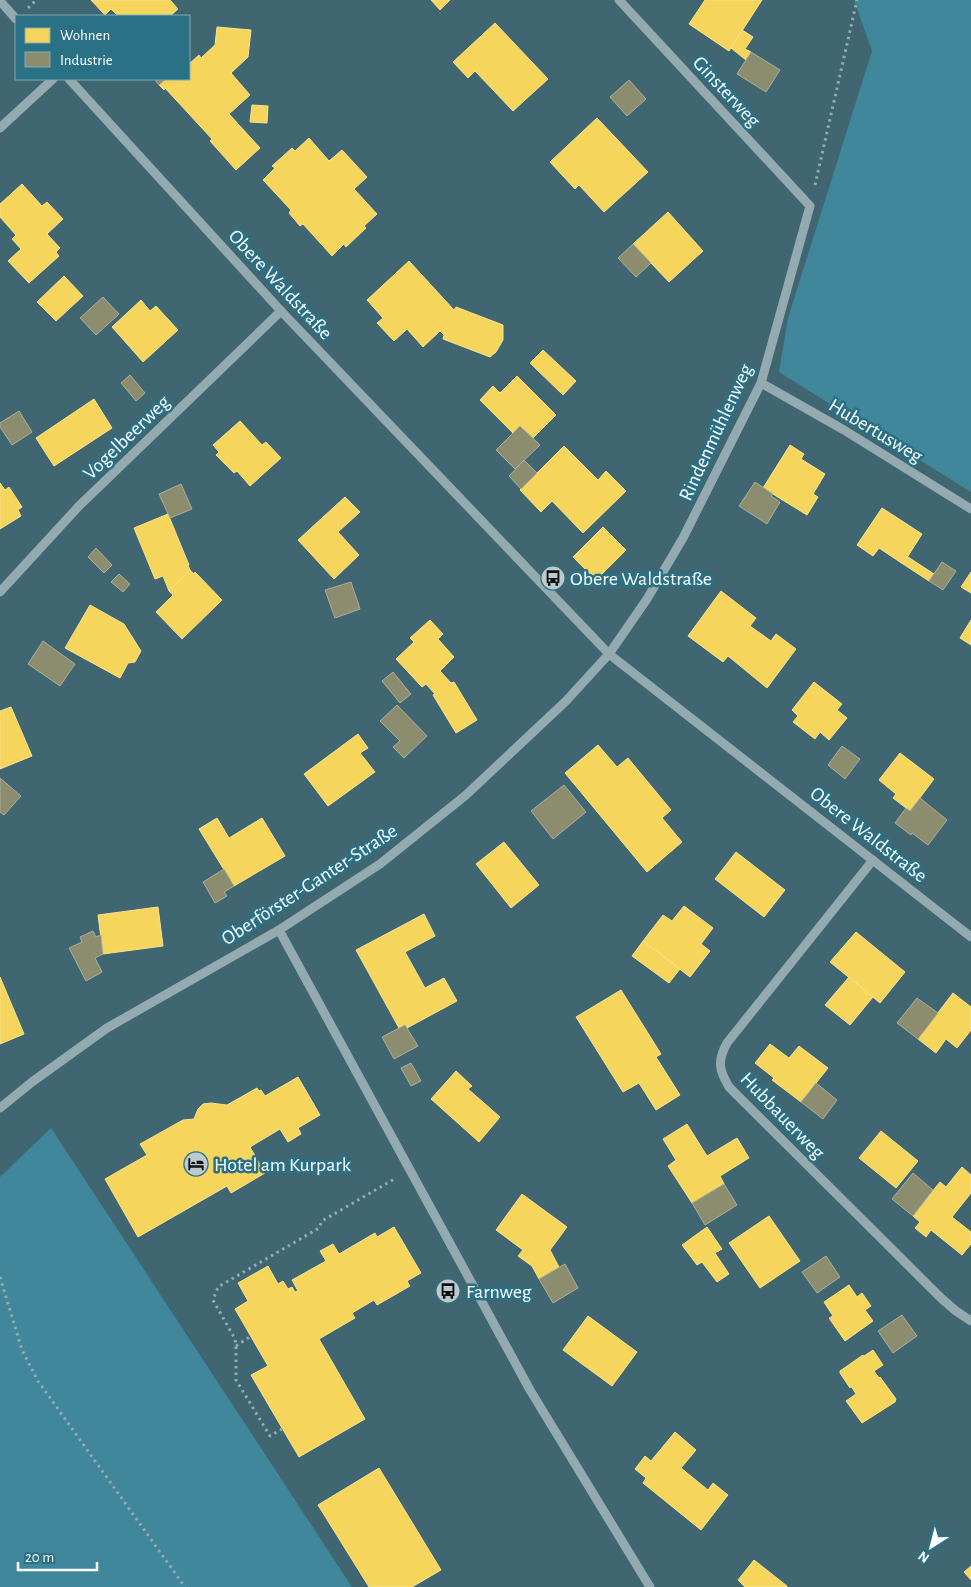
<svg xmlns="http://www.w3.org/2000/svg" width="971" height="1587" viewBox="0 0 971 1587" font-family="'Alegreya Sans',sans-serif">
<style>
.green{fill:#40879b}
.homes{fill:#f6d55c;stroke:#f9e28d}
.industry{fill:#8c8c6e;stroke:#aeae9a}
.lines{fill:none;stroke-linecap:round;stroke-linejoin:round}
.path{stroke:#93aab0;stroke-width:3;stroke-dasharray:2.5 4;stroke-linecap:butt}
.minor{stroke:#93aab0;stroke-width:9}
.labels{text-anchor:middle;stroke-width:5;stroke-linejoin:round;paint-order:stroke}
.street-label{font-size:20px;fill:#fff;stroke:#2b7186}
.poi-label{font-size:20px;fill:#fff;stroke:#2b7186;text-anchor:start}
</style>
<rect width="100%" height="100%" fill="#406671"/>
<g class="green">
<path d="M854 0H971V492L779 372 788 318 872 51Z"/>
<path d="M51 1128 352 1587H0V1177Z"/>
</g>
<g class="homes">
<path d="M91 0H170L178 9 170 16H118L111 9 105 15Z"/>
<path d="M431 0H450L440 10Z"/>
<path d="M705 0H762L729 51 689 24Z"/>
<path d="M495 23 548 79 513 111 475 71 468 78 453 62Z"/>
<path d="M217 27 251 30 248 57 231 73 250 95 229 114 260 148 236 170 210 141 212 139 165 88 164 90 159 85 166 79H189V64L199 55 201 58 215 45Z"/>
<path d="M742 30 753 37 745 49 751 52 746 60 731 48Z"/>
<path d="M252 105 268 106 267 123 250 122Z"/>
<path d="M597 118 648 172 604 212 579 185 575 189 550 162Z"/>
<path d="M309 138 329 161 342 150 367 177 354 189 377 214 364 226 366 228 346 247 344 244 332 256 303 224 300 226 289 213 291 210 263 180 275 168 272 166 292 148 295 151Z"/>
<path d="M22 184 42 206 47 202 63 219 47 234 60 248 56 252 59 256 29 283 8 261 21 249 12 239 16 235 0 217V204Z"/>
<path d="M668 212 703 251 669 282 633 244Z"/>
<path d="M409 261 454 310 456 307 503 325V340L496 352 490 357 443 339 444 335 440 331 423 347 407 329 394 341 377 323 383 318 367 300Z"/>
<path d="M64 276 83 296 56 321 37 302Z"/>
<path d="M141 300 150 311 156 306 178 330 143 362 112 327Z"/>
<path d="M543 350 576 381 563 395 530 363Z"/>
<path d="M517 376 556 415 533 438 520 426 513 433 480 400 493 386 500 393Z"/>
<path d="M94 399 112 428 54 466 36 438Z"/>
<path d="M240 421 262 445 266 442 281 458 250 486 237 471 234 473 216 455 219 452 213 445Z"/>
<path d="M790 445 804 454 801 459 825 474 813 494 818 497 807 515 763 488Z"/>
<path d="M564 446 598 480 606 471 626 491 583 533 552 501 541 512 520 490Z"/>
<path d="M0 483 5 490 9 487 22 507 18 510 21 516 0 529Z"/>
<path d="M345 497 360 512 338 532 359 555 334 579 298 540Z"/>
<path d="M882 508 922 534 903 564 879 548 873 556 857 545Z"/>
<path d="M168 514 189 565H188L190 570 169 591 163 576 155 579 134 528Z"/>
<path d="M603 527 626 550 596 580 573 557Z"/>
<path d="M908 557 934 574 929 581 903 564Z"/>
<path d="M190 570 194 574 195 572 222 600 182 639 156 612 173 595 169 591Z"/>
<path d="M971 572V593L961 587Z"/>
<path d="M721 591 756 618 750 626 771 641 776 634 796 649 767 688 728 656 723 662 688 636Z"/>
<path d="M90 605 124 624 141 651 135 662 128 663 120 678 65 648Z"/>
<path d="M430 620 443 634 438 639 454 657 440 671 451 683 454 682 477 720 456 733 433 695 435 694 426 684 422 687 396 659 414 642 410 638Z"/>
<path d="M971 620V645L960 638Z"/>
<path d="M814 682 842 704 837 710 847 718 829 740 820 732 815 739 793 722 798 716 792 710Z"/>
<path d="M11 707 32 756 0 769V711Z"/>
<path d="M358 734 368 748 360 753 375 772 328 806 304 774Z"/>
<path d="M598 745 617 767 628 758 671 810 662 818 682 842 647 872 565 773Z"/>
<path d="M900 753 934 779 910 811 893 798 896 794 879 780Z"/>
<path d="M217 818 229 838 262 818 285 856 234 886 199 829Z"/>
<path d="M504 842 539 885 511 908 476 864Z"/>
<path d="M736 852 785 890 764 917 715 879Z"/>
<path d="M684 906 713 928 701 944 710 951 690 977 643 941 663 915 672 921Z"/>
<path d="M158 907 163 946 103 954 98 915Z"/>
<path d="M424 914 435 936 405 952 425 988 444 978 457 1001 407 1028 405 1025 399 1028 356 950Z"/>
<path d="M856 932 905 972 880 1003 830 962Z"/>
<path d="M643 941 680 969 669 983 632 956Z"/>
<path d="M0 977 24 1034 0 1044Z"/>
<path d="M849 977 873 997 850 1025 825 1005Z"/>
<path d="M621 990 661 1054 656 1057 680 1095 656 1110 639 1083 623 1092 576 1017Z"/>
<path d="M953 993 971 1007V1030L957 1048 946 1039 936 1053 918 1039Z"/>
<path d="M770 1044 789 1058 799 1046 828 1068 801 1102 772 1080 774 1078 755 1063Z"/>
<path d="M456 1071 472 1086 468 1089 500 1117 479 1142 431 1099Z"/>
<path d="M298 1077 320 1115 298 1128 301 1134 288 1142 280 1129 250 1147 265 1173 231 1193 227 1186 138 1237 105 1179 147 1155 140 1144 183 1120 194 1119 198 1109 203 1104 211 1103 227 1105 257 1088 259 1091 261 1090 265 1096Z"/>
<path d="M687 1124 707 1156 737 1138 749 1158 720 1176 724 1184 692 1203 668 1166 676 1160 663 1139Z"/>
<path d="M881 1131 918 1161 896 1188 859 1158Z"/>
<path d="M962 1167 971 1175V1193L952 1217 971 1232V1244L962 1255 931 1230 926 1237 915 1228 920 1222 913 1216 940 1182 946 1187Z"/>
<path d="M522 1194 567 1227 550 1250 559 1267 539 1279 532 1266 518 1256 523 1250 496 1230Z"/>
<path d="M769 1216 800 1261 760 1288 729 1243Z"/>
<path d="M394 1227 421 1273 407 1281 410 1286 377 1305 374 1300 352 1313 355 1318 319 1339 365 1419 299 1457 251 1375 268 1366 235 1309 248 1301 238 1283 268 1266 278 1284 283 1281 288 1289 292 1287 295 1292 298 1291 292 1280 326 1261 320 1251 333 1244 339 1254 375 1233 377 1237Z"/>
<path d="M707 1227 722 1249 715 1253 729 1274 717 1282 702 1262 697 1265 682 1245Z"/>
<path d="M849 1285 857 1297 862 1293 871 1306 865 1310 873 1321 845 1341 829 1318 833 1316 824 1302Z"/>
<path d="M588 1316 637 1352 612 1386 563 1350Z"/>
<path d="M873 1350 883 1365 874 1371 879 1378 880 1377 896 1399 895 1402 862 1423 846 1401 856 1394 851 1386 850 1388 840 1373V1371L863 1355 864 1356Z"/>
<path d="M675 1432 696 1450 681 1468 708 1490 713 1483 728 1495 701 1530 643 1483 646 1478 635 1469 645 1456 651 1461Z"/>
<path d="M379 1468 441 1570 412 1587H369L318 1505Z"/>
<path d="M754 1560 787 1586V1587H745L738 1580Z"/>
<path d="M971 1566V1580L964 1572Z"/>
</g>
<g class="industry">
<path d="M751 52 780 70 766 92 737 74Z"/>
<path d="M154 79H166L159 85Z"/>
<path d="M629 80 646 99 627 116 610 97Z"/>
<path d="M633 244 651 263 636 277 618 258Z"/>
<path d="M103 297 119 314 96 335 80 318Z"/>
<path d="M130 375 145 393 136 401 121 383Z"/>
<path d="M19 411 32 432 12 445 0 427V423Z"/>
<path d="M520 426 540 445 515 469 496 450Z"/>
<path d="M524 460 537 473 521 489 509 476Z"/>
<path d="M755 482 773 494 771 496 780 502 767 524 739 506Z"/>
<path d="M181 484 192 509 170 518 159 494Z"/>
<path d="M96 548 112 565 104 573 88 557Z"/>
<path d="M942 562 956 571 943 590 929 581Z"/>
<path d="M119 574 130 584 123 592 111 582Z"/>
<path d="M351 582 360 609 335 618 325 590Z"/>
<path d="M43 641 75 664 60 686 28 664Z"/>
<path d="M393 672 411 694 400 703 382 681Z"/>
<path d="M397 705 427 736 404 758 393 747 400 741 380 721Z"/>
<path d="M842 746 860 759 845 779 828 765Z"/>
<path d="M0 778 21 796 4 815 0 812Z"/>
<path d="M564 785 586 812 553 839 531 811Z"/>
<path d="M920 798 947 820 928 845 912 833 911 835 895 823 906 808 910 811Z"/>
<path d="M224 869 234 886 224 892 227 896 215 903 203 882Z"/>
<path d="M93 931 96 937 101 935 103 954 95 958 102 972 86 981 69 948 82 942 80 937Z"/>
<path d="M917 998 938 1013 918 1039 897 1023Z"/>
<path d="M405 1025 418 1046 394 1059 382 1037Z"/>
<path d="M411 1063 421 1081 411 1086 401 1068Z"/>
<path d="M816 1083 837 1100 823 1119 801 1102Z"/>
<path d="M913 1173 933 1190 913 1216 892 1199Z"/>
<path d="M724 1184 737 1205 705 1225 692 1203Z"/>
<path d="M826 1256 840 1277 817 1293 802 1272Z"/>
<path d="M565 1264 578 1288 553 1303 539 1279Z"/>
<path d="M902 1315 917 1336 893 1353 878 1331Z"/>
</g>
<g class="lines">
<g class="path">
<path d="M28 8 36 0"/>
<path d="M815 185 857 0"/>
<path d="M0 1277 22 1350 38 1381 185 1587"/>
<path d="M236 1346 251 1336"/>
<path d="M282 1429 270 1436 236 1380V1346L235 1339 213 1300 218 1287 319 1228 322 1221 396 1178"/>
</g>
<g class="minor">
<path d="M0 1 16 19"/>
<path d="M69 79 281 311 609 654 971 937"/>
<path d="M0 128 53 79"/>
<path d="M761 383 844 430 971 509"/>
<path d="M0 592 79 506 281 311"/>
<path d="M873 860 727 1043C717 1061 719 1070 729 1087L942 1299 956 1311 971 1321"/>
<path d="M279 930 530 1390 650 1587"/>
<path d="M0 1108 32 1082 107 1028 279 930 380 864 466 795 566 701 609 654 647 599 683 538 761 383 810 206 619 0"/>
</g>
</g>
<defs>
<symbol id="bus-disc" viewBox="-11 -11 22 22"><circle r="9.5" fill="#bcc9cd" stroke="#2b7186"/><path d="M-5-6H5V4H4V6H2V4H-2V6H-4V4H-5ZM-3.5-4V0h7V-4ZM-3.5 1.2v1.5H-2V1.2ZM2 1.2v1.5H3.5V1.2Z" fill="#111"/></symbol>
<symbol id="hotel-disc" viewBox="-11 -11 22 22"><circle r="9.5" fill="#bcc9cd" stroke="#2b7186"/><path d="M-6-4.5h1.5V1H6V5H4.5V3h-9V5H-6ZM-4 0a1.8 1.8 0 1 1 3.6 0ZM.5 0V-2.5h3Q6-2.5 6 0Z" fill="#111"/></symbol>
</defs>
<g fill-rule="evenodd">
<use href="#bus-disc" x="539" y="564" width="28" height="28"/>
<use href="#hotel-disc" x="182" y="1150" width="28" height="28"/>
<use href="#bus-disc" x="434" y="1277" width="28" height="28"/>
</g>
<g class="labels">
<g class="street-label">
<text transform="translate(727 91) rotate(47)" y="7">Ginsterweg</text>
<text transform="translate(281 284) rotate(47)" y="7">Obere Waldstraße</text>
<text transform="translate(876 430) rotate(31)" y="7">Hubertusweg</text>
<text transform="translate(715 432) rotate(-65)" y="7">Rindenmühlenweg</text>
<text transform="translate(126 437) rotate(-44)" y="7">Vogelbeerweg</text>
<text transform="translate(869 834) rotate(38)" y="7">Obere Waldstraße</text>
<text transform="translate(309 884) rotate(-33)" y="7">Oberförster-Ganter-Straße</text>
<text transform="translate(783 1115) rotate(46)" y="7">Hubbauerweg</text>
</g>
<g class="poi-label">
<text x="570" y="585">Obere Waldstraße</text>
<text x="214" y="1171">Hotel am Kurpark</text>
<text x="466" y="1298">Farnweg</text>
</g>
</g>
<rect x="15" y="15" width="175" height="65" fill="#2b7186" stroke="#80aab6"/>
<rect x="25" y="28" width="25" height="15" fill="#f6d55c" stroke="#80aab6"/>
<text x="60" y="40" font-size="15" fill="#ffffff">Wohnen</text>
<rect x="25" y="52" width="25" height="15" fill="#8c8c6e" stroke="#80aab6"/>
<text x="60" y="65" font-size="15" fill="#ffffff">Industrie</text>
<g transform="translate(931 1547) rotate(216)" stroke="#2b7186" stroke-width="4" paint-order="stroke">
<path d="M0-4L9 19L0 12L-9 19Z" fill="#ffffff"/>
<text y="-8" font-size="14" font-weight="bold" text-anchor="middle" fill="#ffffff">N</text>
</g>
<path d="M18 1562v8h79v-8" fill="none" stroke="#ffffff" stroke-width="2.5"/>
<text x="25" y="1562" font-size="15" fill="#ffffff" stroke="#2b7186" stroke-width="4" paint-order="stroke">20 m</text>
</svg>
